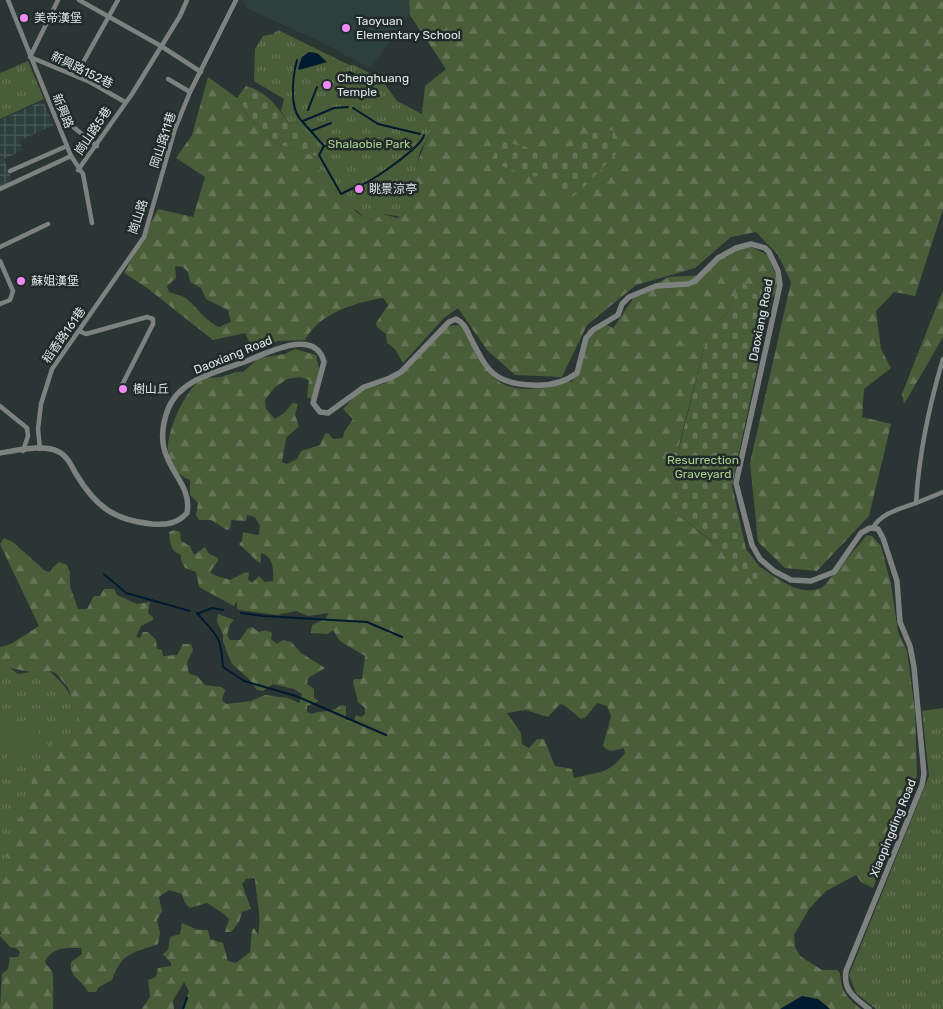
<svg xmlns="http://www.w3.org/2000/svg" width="943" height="1009" viewBox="0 0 943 1009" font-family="Rubik,'Noto Sans TC',sans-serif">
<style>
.built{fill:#2d3f3c}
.industrial{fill:url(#industrial-grid)}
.grass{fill:url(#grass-tufts)}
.forest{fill:url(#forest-firs);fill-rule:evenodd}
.cemetery{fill:url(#cemetery-stones)}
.garden{fill:#4a5d39}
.water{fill:#001b2f}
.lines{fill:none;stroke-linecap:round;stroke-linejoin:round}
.stream{stroke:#001b2f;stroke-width:2}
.minor{stroke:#7e827f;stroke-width:4.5}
.tertiary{stroke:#7e827f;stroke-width:5.5}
.poi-dot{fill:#ef8bf7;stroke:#212b2a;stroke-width:2}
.labels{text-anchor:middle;stroke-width:5;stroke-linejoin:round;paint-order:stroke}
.poi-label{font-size:12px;fill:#dfe5e4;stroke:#212b2a;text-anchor:start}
.street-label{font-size:12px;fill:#dfe5e4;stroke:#212b2a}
.park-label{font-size:12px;fill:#aace8c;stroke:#212b2a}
</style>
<defs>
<pattern id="industrial-grid" width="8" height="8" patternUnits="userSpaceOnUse" patternTransform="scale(1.25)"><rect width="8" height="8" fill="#2d3f3c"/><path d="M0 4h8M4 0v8" fill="none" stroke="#4b5b58"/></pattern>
<pattern id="grass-tufts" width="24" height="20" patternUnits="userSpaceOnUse" patternTransform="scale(1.25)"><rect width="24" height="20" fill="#4a5d39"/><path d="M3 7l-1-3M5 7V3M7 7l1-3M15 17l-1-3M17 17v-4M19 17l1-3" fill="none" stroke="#647456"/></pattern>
<pattern id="forest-firs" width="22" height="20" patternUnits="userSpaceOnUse" patternTransform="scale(1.25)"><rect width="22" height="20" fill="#4a5d39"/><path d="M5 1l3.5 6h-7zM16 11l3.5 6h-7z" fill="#647456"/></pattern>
<pattern id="cemetery-stones" width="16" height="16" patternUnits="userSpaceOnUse" patternTransform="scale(1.25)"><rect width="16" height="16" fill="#4a5d39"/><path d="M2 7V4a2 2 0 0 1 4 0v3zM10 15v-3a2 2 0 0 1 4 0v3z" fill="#647456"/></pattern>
</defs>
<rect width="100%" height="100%" fill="#2b3534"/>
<path class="built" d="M243 0H409L410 15 372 66 367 67 321 42 246 8Z"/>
<path class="industrial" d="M43 101 54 125 19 141 23 150 4 159 12 180 0 187V120Z"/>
<g class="grass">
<path d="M278 30 349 65H354L381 79 397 101 422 114 431 131 420 152 410 197 402 217 384 214 374 221 363 217 358 211 339 206 322 171 316 167 299 122 289 124 281 111 284 99 254 81 255 49 263 36 273 34Z"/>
<path d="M28 61 44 99 0 119V73Z"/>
<path d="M2 662 18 674 47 669C66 685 76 700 83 723L29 914 0 932V664Z"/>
<path d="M943 708V1009H876L856 993 849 975 929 776 922 711Z"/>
</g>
<g class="forest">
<path d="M409 0H943V209L915 296 894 292 876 311 881 349 891 368 864 389 862 417 891 424 869 516 817 571 785 568 758 542 750 463 791 282 778 255 756 232 731 237 695 268 636 285 587 325 562 377 515 375 487 350 458 308 444 318 403 363 395 349 387 343 386 334 377 327 376 323 388 305 383 298C356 302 318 314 305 340L278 341 254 352 245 333 213 340 147 288 124 273 158 209 193 217 205 177 176 158 192 135 208 77 237 98 246 109 244 113 277 144 316 156V167C331 177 331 191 339 206L345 203 363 217 374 221 382 214 397 218 403 216C411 188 417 157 431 131L422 114 425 86 446 69 410 15ZM175 266 183 267 188 272 190 282 201 288 206 299 228 310 231 322 219 327C205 321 199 309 188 300 183 295 175 295 169 292L167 286 176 278Z"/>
<path d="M745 244 768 255 780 286 772 298 755 294 740 280 730 310 708 333 671 476 677 490 674 512 761 580 772 575C788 585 804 596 823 587L867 535 872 536 881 546 891 584 898 632 907 651 915 711 917 776 873 888 861 882 856 875 826 891 809 909 794 935 795 947 800 956 822 970H837L840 973C841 991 847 998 861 1009H184L189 991 184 982 173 1000 174 1009H142L150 997 148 980 156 977 158 968 171 966V963L163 954 168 950 170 937 180 934 182 923 198 930H208L210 939 223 943 228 961 236 963 250 952 252 930 254 928 258 935C262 913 256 900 255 878L246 879 242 884 251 909 242 912 239 922 231 932H225L229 919 224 914 207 903 190 908 185 903 182 894 169 890 159 897 162 911 157 920 160 933 158 944C135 953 122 951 112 980L99 987 96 992H88C83 979 69 979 71 962L82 954 81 948C67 948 52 946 45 962 47 966 50 968 52 972 54 974 53 1002 53 1009H0L2 974 8 969 10 957H18L20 952 16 948 10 947 0 936 4 921 0 917V862L10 882 17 887 19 886C23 875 12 865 7 856L8 845 17 832V824L21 816 27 812C26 793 38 756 53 743 56 740 63 741 67 738L79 718 68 688 56 673 50 671 35 673 0 666V647L11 644 39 626 0 544 4 538 13 542 45 571 50 572 53 567 59 562 67 565 70 572V586L78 609H87L94 596H100L104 589H114L117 595 137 604 150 602 148 613 153 617V620L141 626 136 637 140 638 143 632H148L156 640 157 649 162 650 163 656 177 655 183 644H191L193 650 187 662 189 674 197 676 205 685 222 687 225 690 222 700 226 704 251 701 265 695 288 698 299 703 302 694 294 689 273 684 263 691 257 690 248 678 232 664 223 642V634L217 622 218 614 234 620 230 624 227 635 230 640H240L247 629 252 627 259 632 266 630 272 633 271 639 277 644 283 640 291 642 301 653 325 668 308 678 307 684 314 689V698L319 701 307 706V712L312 714C322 709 332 714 341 705L346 706V720L354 721 356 715 361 717 365 714V708L358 702 353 682 354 679H362L365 656 340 641 333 630 328 634 311 633 312 625 325 619 329 613 308 616 296 611 277 615 240 610 237 609V601L234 606 199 587 196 572 185 568 181 560V555C170 551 170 543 169 532L174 530 180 532 181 541 190 546 194 555 205 547 209 554 218 558V561L210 572C215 577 223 577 230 580L246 572 249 573 248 579 252 583 259 576 265 582 273 581C274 570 273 556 261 553V563L258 562 239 544 242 541 243 532 257 535 259 534 260 526 255 517 247 515 246 521 231 520 230 529 227 530 211 520H199L196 515 198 503 190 495V480C177 475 169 465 168 451 166 432 187 384 205 378 210 377 216 378 221 377 228 375 235 371 243 372L259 358 285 354 295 349 316 355 319 369 312 399 307 397 309 380 300 377 287 379 274 388 265 400 266 409 275 419 284 413 293 403 298 404 295 415 299 426 286 438 282 462 287 464 297 459 301 451 320 445 325 434 328 433 333 439 343 438 344 432 353 419 343 409 358 393 371 387 386 383 449 326 458 325 464 330 493 377C509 393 537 389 556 386 562 385 564 381 571 382L575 378 588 330 603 323 613 328 637 293 669 277 703 275 717 261ZM597 703 607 706 611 716 603 746C611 754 614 750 624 748L625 753C607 776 599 771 574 778L572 769 555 766 544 739H537L529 748 522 744 521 733 507 713 526 710 548 717 560 704 564 705 581 719 586 717Z"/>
<path d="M943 290V337L904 404 902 394Z"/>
</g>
<g class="cemetery">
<path d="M246 86C266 91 279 108 289 124L299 122 318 148 316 156 277 144 244 113 246 109 237 98Z"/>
<path d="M612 130 620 141V150L577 194 561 199 548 177 529 176 498 165 492 158 502 141 559 155 569 151 581 137 597 131Z"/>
<path d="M740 279 755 294 772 298 732 486 746 549 759 566 772 575 761 580 757 585 712 541 674 512 664 498 677 490 671 476 668 454 680 444 708 333 730 310Z"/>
</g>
<g class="garden">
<path d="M9 714 14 721 9 742 0 756V717Z"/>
<path d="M28 715 40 724C39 746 29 751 11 762L6 758C15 744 20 729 28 715Z"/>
</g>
<g class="water">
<path d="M309 52 317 53 327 62 299 70 298 68 302 57Z"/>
<path d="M802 996 818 999 830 1009H780Z"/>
</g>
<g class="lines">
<g class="stream">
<path d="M297 60C293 75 289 106 300 119"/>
<path d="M349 72 365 80 379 96"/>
<path d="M353 108 378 124 420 134"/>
<path d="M308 110 317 87"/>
<path d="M301 120 324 146 319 155 341 194 355 187"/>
<path d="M303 121 334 108 348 107"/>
<path d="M311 131 331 123"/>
<path d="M324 146 334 147"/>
<path d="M359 186C372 181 421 148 424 135"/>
<path d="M104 574 126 593 190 611"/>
<path d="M197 613C217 636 221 635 223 667L244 681 296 696 386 735"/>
<path d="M241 613 263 616 367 622 402 637"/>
<path d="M197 614 212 608 223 610"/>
<path d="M183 1009 187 998"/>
</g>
<g class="minor">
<path d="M8 0 71 156 83 174 92 223"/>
<path d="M58 0 30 57 90 82 125 102"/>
<path d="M79 0 161 46 201 72"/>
<path d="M76 75 118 0"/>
<path d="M168 79 190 92"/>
<path d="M59 125 72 126 97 146"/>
<path d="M78 170 132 94 180 16 187 0"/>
<path d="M10 171 67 146"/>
<path d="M0 189 71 156"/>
<path d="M0 247 48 224"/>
<path d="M0 261 13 291 10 300 0 304"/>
<path d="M79 331 86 334 147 317 153 319V324L121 387"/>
<path d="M0 406 27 428 28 436 23 451"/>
<path d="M40 449 38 429 41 404 52 369 144 237 175 129 190 92 236 0"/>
<path d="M916 503 943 492"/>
<path d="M873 528C881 513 900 509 916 503 919 454 929 406 943 359"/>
</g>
<path class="tertiary" d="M0 453C15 451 43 444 57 451 67 455 71 465 76 474 96 507 114 520 152 524 166 525 177 524 187 513 194 476 147 465 168 409 180 379 217 372 244 362 264 355 315 326 324 362L313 403 320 412 328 413 364 387 390 378 401 372 449 322 456 319C464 323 467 330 470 337 487 370 493 384 533 385 549 386 564 383 577 373L586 338 593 330 618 315 622 304 629 297 656 286 688 284 695 281 718 258 736 248 751 244 765 248 769 252 778 271 780 285 736 483 752 545 760 559 774 571 791 580 811 581 834 572 861 533 870 528 878 529 883 538 897 581 900 622 910 646 914 667 924 774 922 785 846 971C843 991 855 998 869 1009"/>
</g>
<g class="poi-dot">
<circle cx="24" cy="18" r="5"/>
<circle cx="346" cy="28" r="5"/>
<circle cx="327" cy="85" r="5"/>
<circle cx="359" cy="189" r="5"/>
<circle cx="21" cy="281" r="5"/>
<circle cx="123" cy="389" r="5"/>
</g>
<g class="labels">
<g class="poi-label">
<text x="34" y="22">美帝漢堡</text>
<text x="356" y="25">Taoyuan<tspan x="356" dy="14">Elementary School</tspan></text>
<text x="337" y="82">Chenghuang<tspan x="337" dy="14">Temple</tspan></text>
<text x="369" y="193">眺景涼亭</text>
<text x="31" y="285">蘇姐漢堡</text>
<text x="133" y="393">樹山丘</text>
</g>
<g class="street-label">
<text transform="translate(82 70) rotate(26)" y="4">新興路152巷</text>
<text transform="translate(63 111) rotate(68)" y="4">新興路</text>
<text transform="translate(93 131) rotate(-56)" y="4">崗山路5巷</text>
<text transform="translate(163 140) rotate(-72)" y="4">岡山路11巷</text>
<text transform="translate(138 217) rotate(-72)" y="4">崗山路</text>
<text transform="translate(761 320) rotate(-79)" y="4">Daoxiang Road</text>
<text transform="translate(64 335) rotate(-55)" y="4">稻香路161巷</text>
<text transform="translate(233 355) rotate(-22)" y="4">Daoxiang Road</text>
<text transform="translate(893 828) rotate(-68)" y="4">Xiaopingding Road</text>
</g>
<g class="park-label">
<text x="369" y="148">Shalaobie Park</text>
<text x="703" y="464">Resurrection<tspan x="703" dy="14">Graveyard</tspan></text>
</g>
</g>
</svg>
